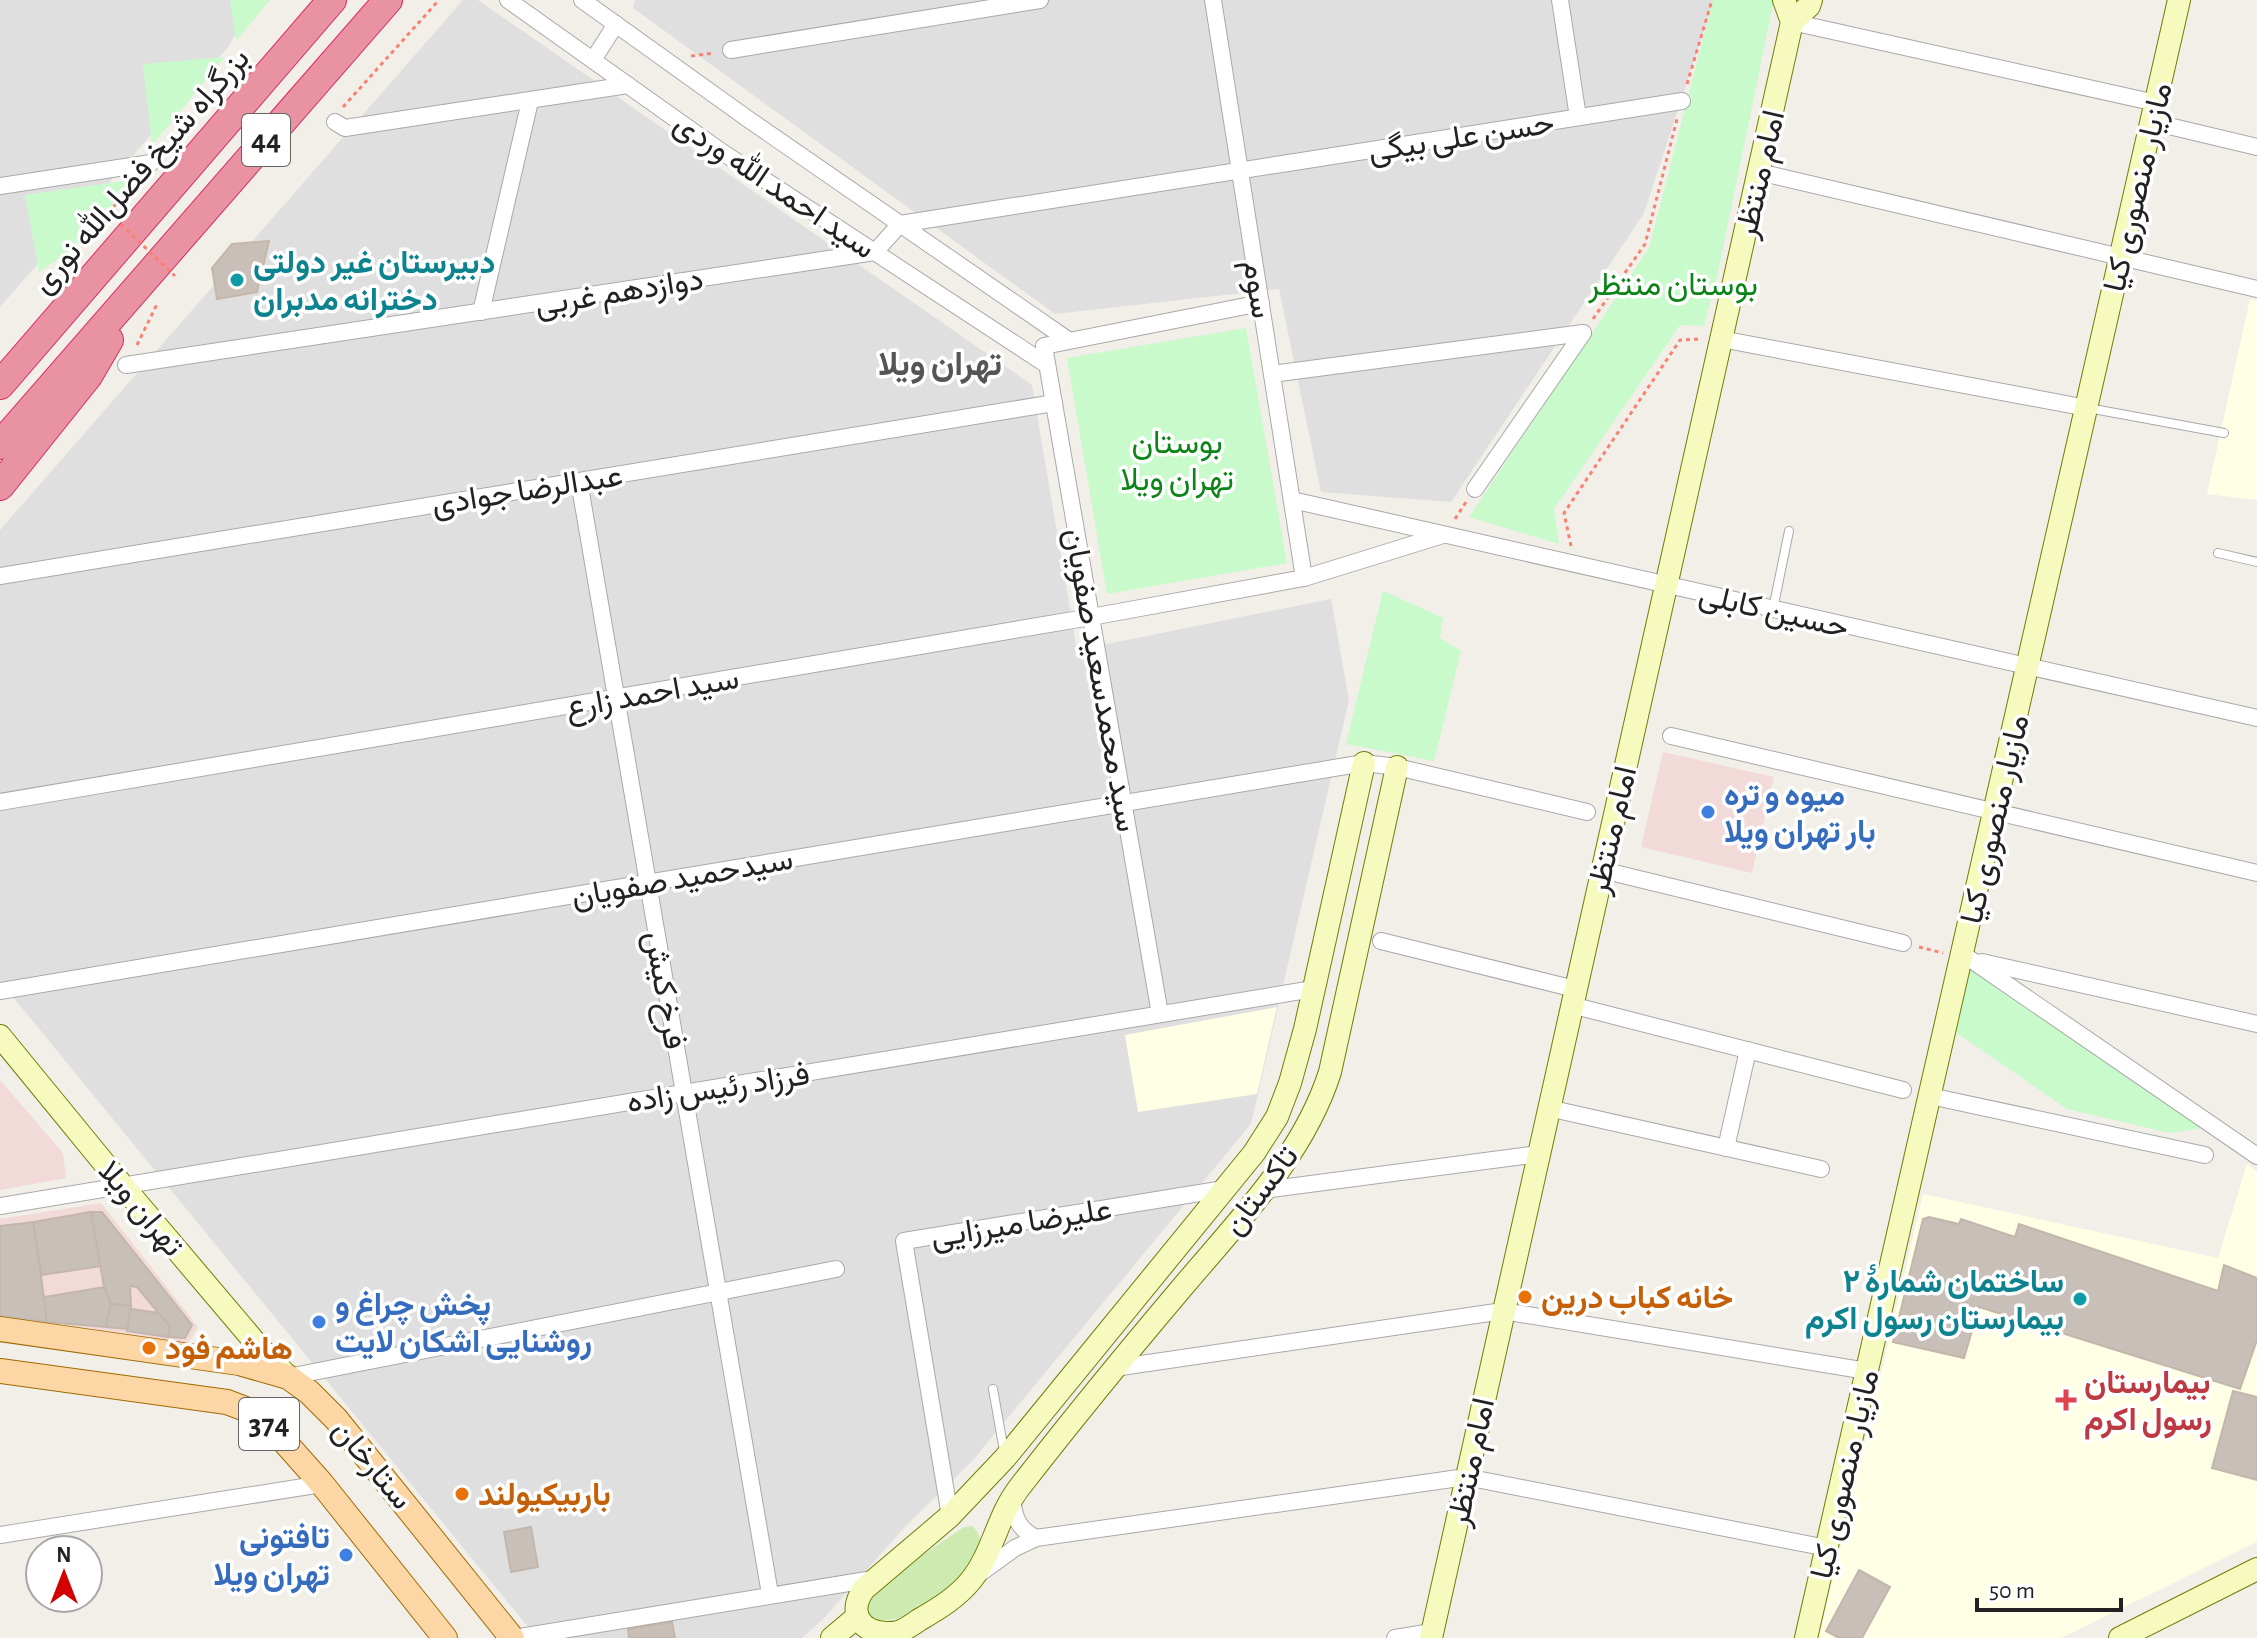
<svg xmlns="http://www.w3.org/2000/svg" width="2257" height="1638" viewBox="0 0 2257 1638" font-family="'Alegreya Sans',Vazirmatn,sans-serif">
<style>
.residential{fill:#e0dfdf}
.commercial{fill:#f2dad9}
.education{fill:#ffffe5}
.grass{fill:#cdebb0}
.park{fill:#c8facc}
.building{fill:#c7bfb8;stroke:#c4b6ab;stroke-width:2}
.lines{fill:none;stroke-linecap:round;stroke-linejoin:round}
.lane-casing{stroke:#a9a9a9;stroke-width:10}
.street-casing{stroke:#a9a9a9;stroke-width:18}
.secondary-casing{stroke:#707d05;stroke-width:24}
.primary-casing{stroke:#a06b00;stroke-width:26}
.highway-casing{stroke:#dc2a67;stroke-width:30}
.path{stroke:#fa8072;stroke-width:3;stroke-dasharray:4 4;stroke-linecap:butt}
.lane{stroke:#fff;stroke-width:8}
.street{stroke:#fff;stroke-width:16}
.secondary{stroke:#f7fabf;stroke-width:22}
.primary{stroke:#fcd6a4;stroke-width:24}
.highway{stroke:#e892a2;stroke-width:28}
.path-bridge{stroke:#fa8072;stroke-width:3;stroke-dasharray:4 4;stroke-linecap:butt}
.culture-dot{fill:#0f9aa8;stroke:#fff;stroke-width:3}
.shop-dot{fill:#3f7fe0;stroke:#fff;stroke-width:3}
.food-dot{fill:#e8710a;stroke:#fff;stroke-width:3}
.health-dot{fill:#e0444e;stroke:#fff;stroke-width:3}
.labels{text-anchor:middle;stroke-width:7;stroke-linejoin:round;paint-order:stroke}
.shield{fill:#fff;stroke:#646464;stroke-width:2}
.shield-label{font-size:30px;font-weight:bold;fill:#222}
.street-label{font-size:32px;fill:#222;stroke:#fff}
.culture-label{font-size:32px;font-weight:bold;fill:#0d838f;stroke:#fff;text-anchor:start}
.park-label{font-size:32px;fill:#0c8416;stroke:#fff}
.shop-label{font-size:32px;font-weight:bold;fill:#366cbe;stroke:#fff;text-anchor:start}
.food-label{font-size:32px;font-weight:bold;fill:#c56008;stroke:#fff;text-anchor:start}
.health-label{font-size:32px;font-weight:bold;fill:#be3a42;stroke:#fff;text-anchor:start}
.neighbourhood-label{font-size:34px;font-weight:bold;fill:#555;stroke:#fff}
</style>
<rect width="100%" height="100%" fill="#f2efe9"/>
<g class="residential">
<path d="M0 0H252L229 46 0 307Z"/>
<path d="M463 0H478L1032 385 1077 650 1331 599 1349 700 1251 1124 973 1460 903 1529 824 1618 802 1638H537L0 981V530Z"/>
<path d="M635 0H1714L1644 213 1451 502 1321 492 1279 289 1055 314 633 8Z"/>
</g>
<g class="commercial">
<path d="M1663 752 1774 777 1752 873 1641 847Z"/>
<path d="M0 1080 63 1153 66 1178 0 1190Z"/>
<path d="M101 1203 198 1327 188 1344 0 1320V1219Z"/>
</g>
<g class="education">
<path d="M2250 299 2257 300V500L2207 494Z"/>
<path d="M1277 1007 1257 1094 1138 1112 1125 1035Z"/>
<path d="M2247 1164 2257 1171V1542L2061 1638H1819L1923 1194 2218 1258Z"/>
</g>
<path class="grass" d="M972 1526C1002 1549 937 1600 918 1611 906 1618 889 1620 876 1621L867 1613 870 1591 964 1527Z"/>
<g class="park">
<path d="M230 0H270L236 41Z"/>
<path d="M1713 0H1774L1719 267 1704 326 1680 325 1554 509 1559 544 1469 517 1649 248Z"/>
<path d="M225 57 152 145 143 64Z"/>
<path d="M145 178 64 255 39 272 25 195Z"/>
<path d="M1246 328 1287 563 1107 594 1067 358Z"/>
<path d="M1383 591 1443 618 1440 638 1461 651 1434 761 1346 744Z"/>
<path d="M1971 968 2203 1128 2170 1133 2067 1109 1954 1031Z"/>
</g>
<g class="building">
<path d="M269 241 257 292 217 299 212 268 232 244Z"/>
<path d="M91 1212 102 1266 41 1275 33 1222Z"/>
<path d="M91 1212H102L192 1325 185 1338 168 1337 170 1327 137 1287 130 1286 131 1306 111 1304 104 1287Z"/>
<path d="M1929 1217 1959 1224 1961 1219 2015 1237 2019 1224 2218 1291 2224 1265 2257 1278V1340L2240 1389 1979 1307 1964 1358 1893 1342 1923 1219Z"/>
<path d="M33 1222 41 1275 47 1322 0 1316V1226Z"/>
<path d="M104 1287 111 1304 106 1327 47 1322 44 1297Z"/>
<path d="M111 1304 131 1306 128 1329 106 1327Z"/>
<path d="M131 1309 159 1313 170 1327 168 1337 127 1331Z"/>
<path d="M2233 1391 2257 1397V1480L2212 1468Z"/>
<path d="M531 1527 538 1567 511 1572 504 1532Z"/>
<path d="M1859 1570 1890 1587 1862 1638H1839L1826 1631Z"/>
<path d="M672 1622 675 1638H629L628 1629Z"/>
</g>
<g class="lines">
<defs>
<g id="lane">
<path d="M2088 408 2224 433"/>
<path d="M2218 553 2257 562"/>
<path d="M1773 609 1789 531"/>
<path d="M993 1389 1004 1451"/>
</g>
<g id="street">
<path d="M508 0 722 152 1047 365"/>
<path d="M582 0 748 119 1068 340"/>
<path d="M1213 0 1304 578"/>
<path d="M1560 0 1578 117"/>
<path d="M1792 22 2156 103"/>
<path d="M731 50 1040 0"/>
<path d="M593 60 616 24"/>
<path d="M335 122 345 128 628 85"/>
<path d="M2152 122 2257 147"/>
<path d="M1759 172 2257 289"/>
<path d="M0 186 151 163"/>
<path d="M481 312 530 101"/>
<path d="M1721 339 2087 408"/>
<path d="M126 365 875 252 900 224 1682 101"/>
<path d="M1272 374 1583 333"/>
<path d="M579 481 770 1594"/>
<path d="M1475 489 1583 333"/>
<path d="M1292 500 2257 718"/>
<path d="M0 576 1054 403"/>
<path d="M1671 736 2257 873"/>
<path d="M0 802 1091 617 1304 578 1443 535"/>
<path d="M1602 870 1903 943"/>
<path d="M1381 941 1575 989"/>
<path d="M1970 959 2257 1156"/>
<path d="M1982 962 2257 1024"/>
<path d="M0 991 1364 763 1397 767 1587 812"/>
<path d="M1571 1005 1903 1090"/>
<path d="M1160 1014 1044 346 1261 303"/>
<path d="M1930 1096 2205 1155"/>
<path d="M1548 1108 1821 1169"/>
<path d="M1726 1148 1748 1050"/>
<path d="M1264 1190 1538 1154"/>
<path d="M0 1206 1313 989"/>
<path d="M1114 1368 1503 1311 1867 1371"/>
<path d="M288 1377 836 1269"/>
<path d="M1012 1498C1014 1517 1018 1529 1036 1538"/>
<path d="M950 1516 904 1241 1224 1189"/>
<path d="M0 1535 322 1484"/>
<path d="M979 1574 1015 1548 1036 1538 1466 1477 1827 1548"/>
<path d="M514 1638 873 1579"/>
<path d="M1395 1638 1432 1632"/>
</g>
<g id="secondary">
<path d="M1792 22 1809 6 1811 0"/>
<path d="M1364 763 1305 1029 1290 1083 1277 1117 1254 1153 1005 1458 950 1516 864 1589C844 1617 867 1638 898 1632 905 1630 913 1624 919 1620 938 1609 958 1597 972 1579 993 1552 998 1515 1019 1488 1071 1421 1125 1355 1180 1290 1236 1223 1303 1157 1330 1072L1397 767"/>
<path d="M0 1036 122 1185 260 1348 288 1377"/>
<path d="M832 1638 857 1617"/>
<path d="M1431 1638 1792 22 1784 0"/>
<path d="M1806 1638 2179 0"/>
<path d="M2120 1638 2257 1569"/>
</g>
<g id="primary">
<path d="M0 1329 239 1363 288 1377 309 1392 336 1419 512 1638"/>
<path d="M0 1371 227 1402 248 1410 266 1421 322 1484 445 1638"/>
</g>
<g id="highway">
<path d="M0 385 332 0"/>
<path d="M0 445 388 0"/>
<path d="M0 486 88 376 109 340"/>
</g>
</defs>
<use href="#lane" class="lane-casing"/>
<use href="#street" class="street-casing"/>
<use href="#secondary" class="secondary-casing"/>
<use href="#primary" class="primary-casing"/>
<use href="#highway" class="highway-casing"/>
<g class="path">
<path d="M691 56 715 53"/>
<path d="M1687 84 1712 0"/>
<path d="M343 107 439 0"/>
<path d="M109 213 131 184"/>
<path d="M1593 319 1645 244 1677 119"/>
<path d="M137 345 158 302"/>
<path d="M1455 519 1466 502"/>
<path d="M1571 546 1564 513 1680 340 1702 339"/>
<path d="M1919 947 1943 953"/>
</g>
<use href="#lane" class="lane"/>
<use href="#street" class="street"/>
<use href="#secondary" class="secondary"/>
<use href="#primary" class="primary"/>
<use href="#highway" class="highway"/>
<path class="path-bridge" d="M109 213 175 276"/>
</g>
<g class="culture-dot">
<circle cx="237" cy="280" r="8"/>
<circle cx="2080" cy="1299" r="8"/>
</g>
<g class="shop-dot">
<circle cx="1708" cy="812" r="8"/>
<circle cx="319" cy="1322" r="8"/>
<circle cx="346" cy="1555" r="8"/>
</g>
<g class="food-dot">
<circle cx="1525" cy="1297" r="8"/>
<circle cx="149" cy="1348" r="8"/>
<circle cx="462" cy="1494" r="8"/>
</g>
<path class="health-dot" d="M2062 1388h8v8h8v8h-8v8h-8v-8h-8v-8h8z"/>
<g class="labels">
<g class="shield">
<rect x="242" y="114" width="48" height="52" rx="6"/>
<rect x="239" y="1398" width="60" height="52" rx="6"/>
</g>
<g class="shield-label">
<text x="266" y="150">44</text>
<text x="269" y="1434">374</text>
</g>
<g class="street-label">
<text transform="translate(1461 136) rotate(-9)" y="11">حسن علی بیگی</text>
<text transform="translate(140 170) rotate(-49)" y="11">بزرگراه شیخ فضل‌الله نوری</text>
<text transform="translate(1759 174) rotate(-77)" y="11">امام منتظر</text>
<text transform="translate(775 185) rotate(34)" y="11">سید احمد الله وردی</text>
<text transform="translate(2137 187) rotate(-77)" y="11">مازیار منصوری کیا</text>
<text transform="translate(1259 289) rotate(81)" y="11">سوم</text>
<text transform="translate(619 291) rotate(-9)" y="11">دوازدهم غربی</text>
<text transform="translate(527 489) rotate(-9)" y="11">عبدالرضا جوادی</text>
<text transform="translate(1774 610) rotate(13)" y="11">حسین کابلی</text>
<text transform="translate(1102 680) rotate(80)" y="11">سید محمدسعید صفویان</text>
<text transform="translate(652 692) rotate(-10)" y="11">سید احمد زارع</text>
<text transform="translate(1994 819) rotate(-77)" y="11">مازیار منصوری کیا</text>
<text transform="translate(1611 830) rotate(-77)" y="11">امام منتظر</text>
<text transform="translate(682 877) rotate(-10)" y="11">سیدحمید صفویان</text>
<text transform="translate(666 990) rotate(80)" y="11">فرخ کیش</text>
<text transform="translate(718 1087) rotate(-9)" y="11">فرزاد رئیس زاده</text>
<text transform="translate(1260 1190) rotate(-53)" y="11">تاکستان</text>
<text transform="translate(142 1208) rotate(50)" y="11">تهران ویلا</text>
<text transform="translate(1021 1222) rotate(-9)" y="11">علیرضا میرزایی</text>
<text transform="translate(1470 1462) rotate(-78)" y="11">امام منتظر</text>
<text transform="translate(373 1464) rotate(50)" y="11">ستارخان</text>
<text transform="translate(1844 1474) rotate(-77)" y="11">مازیار منصوری کیا</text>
</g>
<g class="culture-label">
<text x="253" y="273">دبیرستان غیر دولتی<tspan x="253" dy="37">دخترانه مدبران</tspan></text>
<text x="2064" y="1292" text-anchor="end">ساختمان شمارهٔ ۲<tspan x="2064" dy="37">بیمارستان رسول اکرم</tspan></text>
</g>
<g class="park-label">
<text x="1673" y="295">بوستان منتظر</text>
<text x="1177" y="453">بوستان<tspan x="1177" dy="37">تهران ویلا</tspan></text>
</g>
<g class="shop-label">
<text x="1724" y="805">میوه و تره<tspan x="1724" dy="37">بار تهران ویلا</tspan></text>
<text x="335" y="1315">پخش چراغ و<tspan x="335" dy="37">روشنایی اشکان لایت</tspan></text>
<text x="330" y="1548" text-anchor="end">تافتونی<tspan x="330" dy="37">تهران ویلا</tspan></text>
</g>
<g class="food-label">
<text x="1541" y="1308">خانه کباب درین</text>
<text x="165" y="1359">هاشم فود</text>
<text x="478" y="1505">باربیکیولند</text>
</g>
<g class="health-label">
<text x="2084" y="1393">بیمارستان<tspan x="2084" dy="37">رسول اکرم</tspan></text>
</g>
<g class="neighbourhood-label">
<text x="940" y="375">تهران ویلا</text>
</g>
</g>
<g transform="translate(64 1574)"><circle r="38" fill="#ffffff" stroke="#a7a7a7" stroke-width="2"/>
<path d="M0-6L14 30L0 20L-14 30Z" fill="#d40000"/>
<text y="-12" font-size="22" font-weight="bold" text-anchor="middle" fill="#222222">N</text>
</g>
<path d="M1977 1598v12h144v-12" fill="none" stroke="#222222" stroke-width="4"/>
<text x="1989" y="1598" font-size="24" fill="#222222" stroke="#ffffff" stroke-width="6" paint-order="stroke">50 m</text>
</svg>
